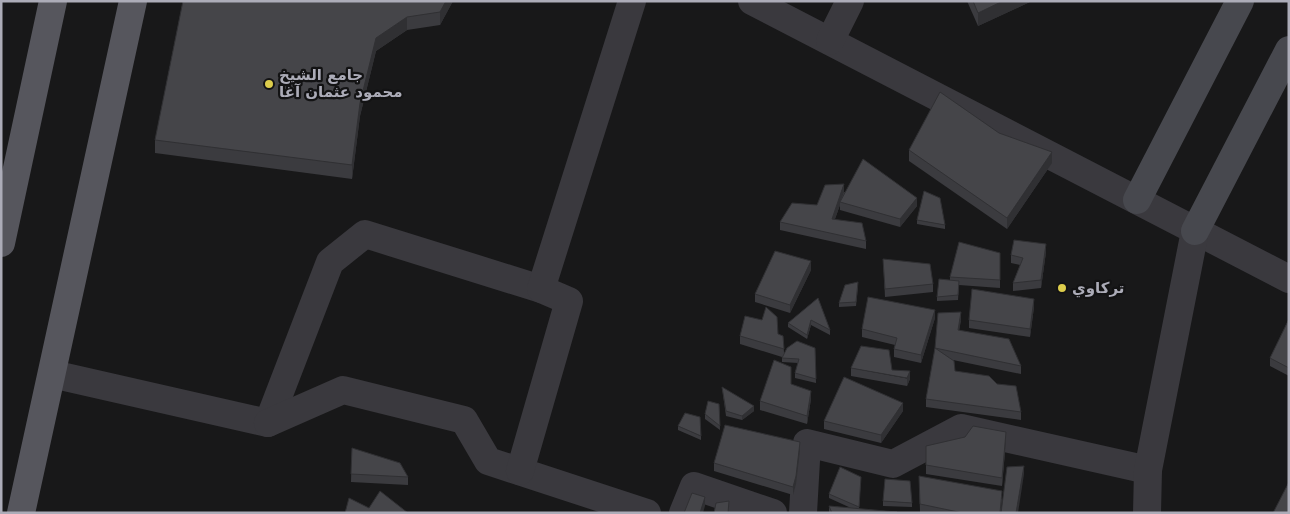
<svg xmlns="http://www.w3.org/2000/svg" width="1290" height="514" viewBox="0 0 1290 514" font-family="'DejaVu Sans',Vazirmatn,sans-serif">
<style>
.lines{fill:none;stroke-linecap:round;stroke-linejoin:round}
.minor{stroke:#3a393e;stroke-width:28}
.secondary{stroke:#47484e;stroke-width:28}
.primary{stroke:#56565d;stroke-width:28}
.wall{fill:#3b3b3f}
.shaded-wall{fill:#303033}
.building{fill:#454549;stroke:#303033}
.poi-dot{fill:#ddcd4c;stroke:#131314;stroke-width:2}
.labels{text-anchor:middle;stroke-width:4.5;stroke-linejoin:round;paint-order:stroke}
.poi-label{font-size:15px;font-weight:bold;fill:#acacb8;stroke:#131314;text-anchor:start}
</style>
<rect width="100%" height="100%" fill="#181819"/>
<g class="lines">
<g class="minor">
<path d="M752 1 1289 279"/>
<path d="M830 41 850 1"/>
<path d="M52 374 268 423 330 262 365 234 541 289"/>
<path d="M268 423 343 390 464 420 488 461 647 513"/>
<path d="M520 471 569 301 541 289 632 1"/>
<path d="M683 513 694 486 773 513"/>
<path d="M803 513 807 443 893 464 961 428 1148 470"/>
<path d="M1147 513 1148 470 1195 231"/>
</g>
<g class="secondary">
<path d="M1137 200 1240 1"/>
<path d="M1195 231 1289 50"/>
</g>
<g class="primary">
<path d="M1 243 53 1"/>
<path d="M21 513 133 1"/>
</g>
</g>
<g class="wall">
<path d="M183 1H453L440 25 407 30 376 51 360 116 352 179 155 153V140Z"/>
<path d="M967 1H1032L978 26Z"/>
<path d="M999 133 1052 163 1007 229 909 161V150Z"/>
<path d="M844 192 917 206 900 227 840 210V205L835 219 866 241V249L780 230V222Z"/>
<path d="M917 220 945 225V229L917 224Z"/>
<path d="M1046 252 1041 288 1013 291V283L1020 265 1011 263V255Z"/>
<path d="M1000 253V288L959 285 958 300 937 301V297L950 280V277Z"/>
<path d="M883 259 933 284V292L885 297Z"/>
<path d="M811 270 790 313 755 302V294Z"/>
<path d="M858 286 856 306 839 307V303Z"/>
<path d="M818 298 830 330V335L811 325 807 339 788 327V323Z"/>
<path d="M1034 307 1030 337 969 328V320Z"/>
<path d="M935 318 921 363 894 357V349L895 345 862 337V329Z"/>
<path d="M1289 319V376L1270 366V358Z"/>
<path d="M961 320 959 330 1021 366V374L953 360 955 371 1021 412V420L926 407V399L935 348Z"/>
<path d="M778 334 783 336 784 353 815 348 816 383 795 378V373L798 363 782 362V357L740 344V336Z"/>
<path d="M851 368 910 379 907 386 851 376Z"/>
<path d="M791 384 811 399 807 424 760 410V401Z"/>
<path d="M722 387 754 411 742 420 726 416Z"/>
<path d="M719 404 720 430 705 419V414Z"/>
<path d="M903 411 881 443 824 429V421Z"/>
<path d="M678 426 701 436V440L678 430Z"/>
<path d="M1006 440 1002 486 926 474V446Z"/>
<path d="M352 448 408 477V485L351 482Z"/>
<path d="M800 450 796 484 793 495 714 471V463Z"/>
<path d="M919 476 1002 499 1001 513H924L920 512Z"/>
<path d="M861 477 859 509 897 513H829V506L851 508 829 498V494Z"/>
<path d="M883 501 912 503V507L883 506Z"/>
</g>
<g class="shaded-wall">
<path d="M446 1H453L440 25V12Z"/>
<path d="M1003 1H1032L978 26V13Z"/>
<path d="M407 17V30L376 51 360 116 352 179V165L360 103 376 38Z"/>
<path d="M1052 152V163L1007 229V218Z"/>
<path d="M844 184V192L840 202V205L832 227V219Z"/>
<path d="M917 198V206L900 227V219Z"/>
<path d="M1046 244V252L1041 288V280Z"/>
<path d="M811 261V270L790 313V305Z"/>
<path d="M1034 299V307L1030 337V329Z"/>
<path d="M935 310V318L921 363V355Z"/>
<path d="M961 312V320L958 338V330Z"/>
<path d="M811 320V325L807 339V335Z"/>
<path d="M910 371V379L907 386V378Z"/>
<path d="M811 391V399L807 424V416Z"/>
<path d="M903 403V411L881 443V435Z"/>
<path d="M754 406V411L742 420V416Z"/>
<path d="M1006 432V440L1002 486V478Z"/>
<path d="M800 442V450L796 484 793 495V487Z"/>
<path d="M1024 466V474L1018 513H1016Z"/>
<path d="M705 497V506L703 513H700Z"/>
</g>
<g class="building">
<path d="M183 1H446L440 12 407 17 376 38 360 103 352 165 155 140Z"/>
<path d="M973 1H1003L978 13Z"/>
<path d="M940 92 999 133 1052 152 1007 218 909 150Z"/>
<path d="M863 159 917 198 900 219 840 202Z"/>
<path d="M844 184 832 219 862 223 866 241 780 222 792 203 817 205 825 185Z"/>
<path d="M924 191 940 198 945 225 917 220Z"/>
<path d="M1014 240 1046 244 1041 280 1013 283 1023 258 1011 255Z"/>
<path d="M959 242 1000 253V280L950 277Z"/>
<path d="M775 251 811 261 790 305 755 294Z"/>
<path d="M883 259 930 264 933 284 885 289Z"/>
<path d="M939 279 959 281 958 295 937 297Z"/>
<path d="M858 282 856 302 839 303 845 285Z"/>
<path d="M972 289 1034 299 1030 329 969 320Z"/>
<path d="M868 297 935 310 921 355 894 349 897 338 862 329Z"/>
<path d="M818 298 830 330 811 320 807 335 788 323Z"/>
<path d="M766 307 777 317 778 334 783 336 784 349 740 336 745 316 762 320Z"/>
<path d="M961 312 958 330 1009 339 1021 366 935 348 954 361 955 371 989 376 997 384 1016 386 1021 412 926 399 935 348 938 313Z"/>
<path d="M1289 319V368L1270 358Z"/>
<path d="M797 341 815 348 816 379 795 373 799 359 782 358 787 348Z"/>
<path d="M861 346 889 350 892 370 910 371 907 378 851 368Z"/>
<path d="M774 360 791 367V384L811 391 807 416 760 401Z"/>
<path d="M844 377 903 403 881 435 824 421Z"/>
<path d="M722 387 754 406 742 416 726 411Z"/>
<path d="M708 401 719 404 720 426 705 414Z"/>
<path d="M685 413 700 417 701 436 678 426Z"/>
<path d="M725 425 800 442 796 476 793 487 714 463Z"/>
<path d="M973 426 1006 432 1002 478 926 465V446L965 437Z"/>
<path d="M352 448 400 463 408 477 351 474Z"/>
<path d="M1024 466 1016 513H1001L1007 467Z"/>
<path d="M840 467 861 477 859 507 829 494Z"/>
<path d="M919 476 1002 491 1000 513H963L920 504Z"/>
<path d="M885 479 910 481 912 503 883 501Z"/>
<path d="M1289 482V513H1273Z"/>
<path d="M380 491 408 513H345L349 498 369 508Z"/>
<path d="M692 493 705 497 700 513H684Z"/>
<path d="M729 501 728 513H714L716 503Z"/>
<path d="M829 506 897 512 832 513Z"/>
</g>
<g class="poi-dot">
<circle cx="269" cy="84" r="5"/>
<circle cx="1062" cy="288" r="5"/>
</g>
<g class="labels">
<g class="poi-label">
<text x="279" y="80">جامع الشيخ<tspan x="279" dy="17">محمود عثمان آغا</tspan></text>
<text x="1072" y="293">تركاوي</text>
</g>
</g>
<rect width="1290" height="514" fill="none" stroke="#acacb8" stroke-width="5"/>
</svg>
